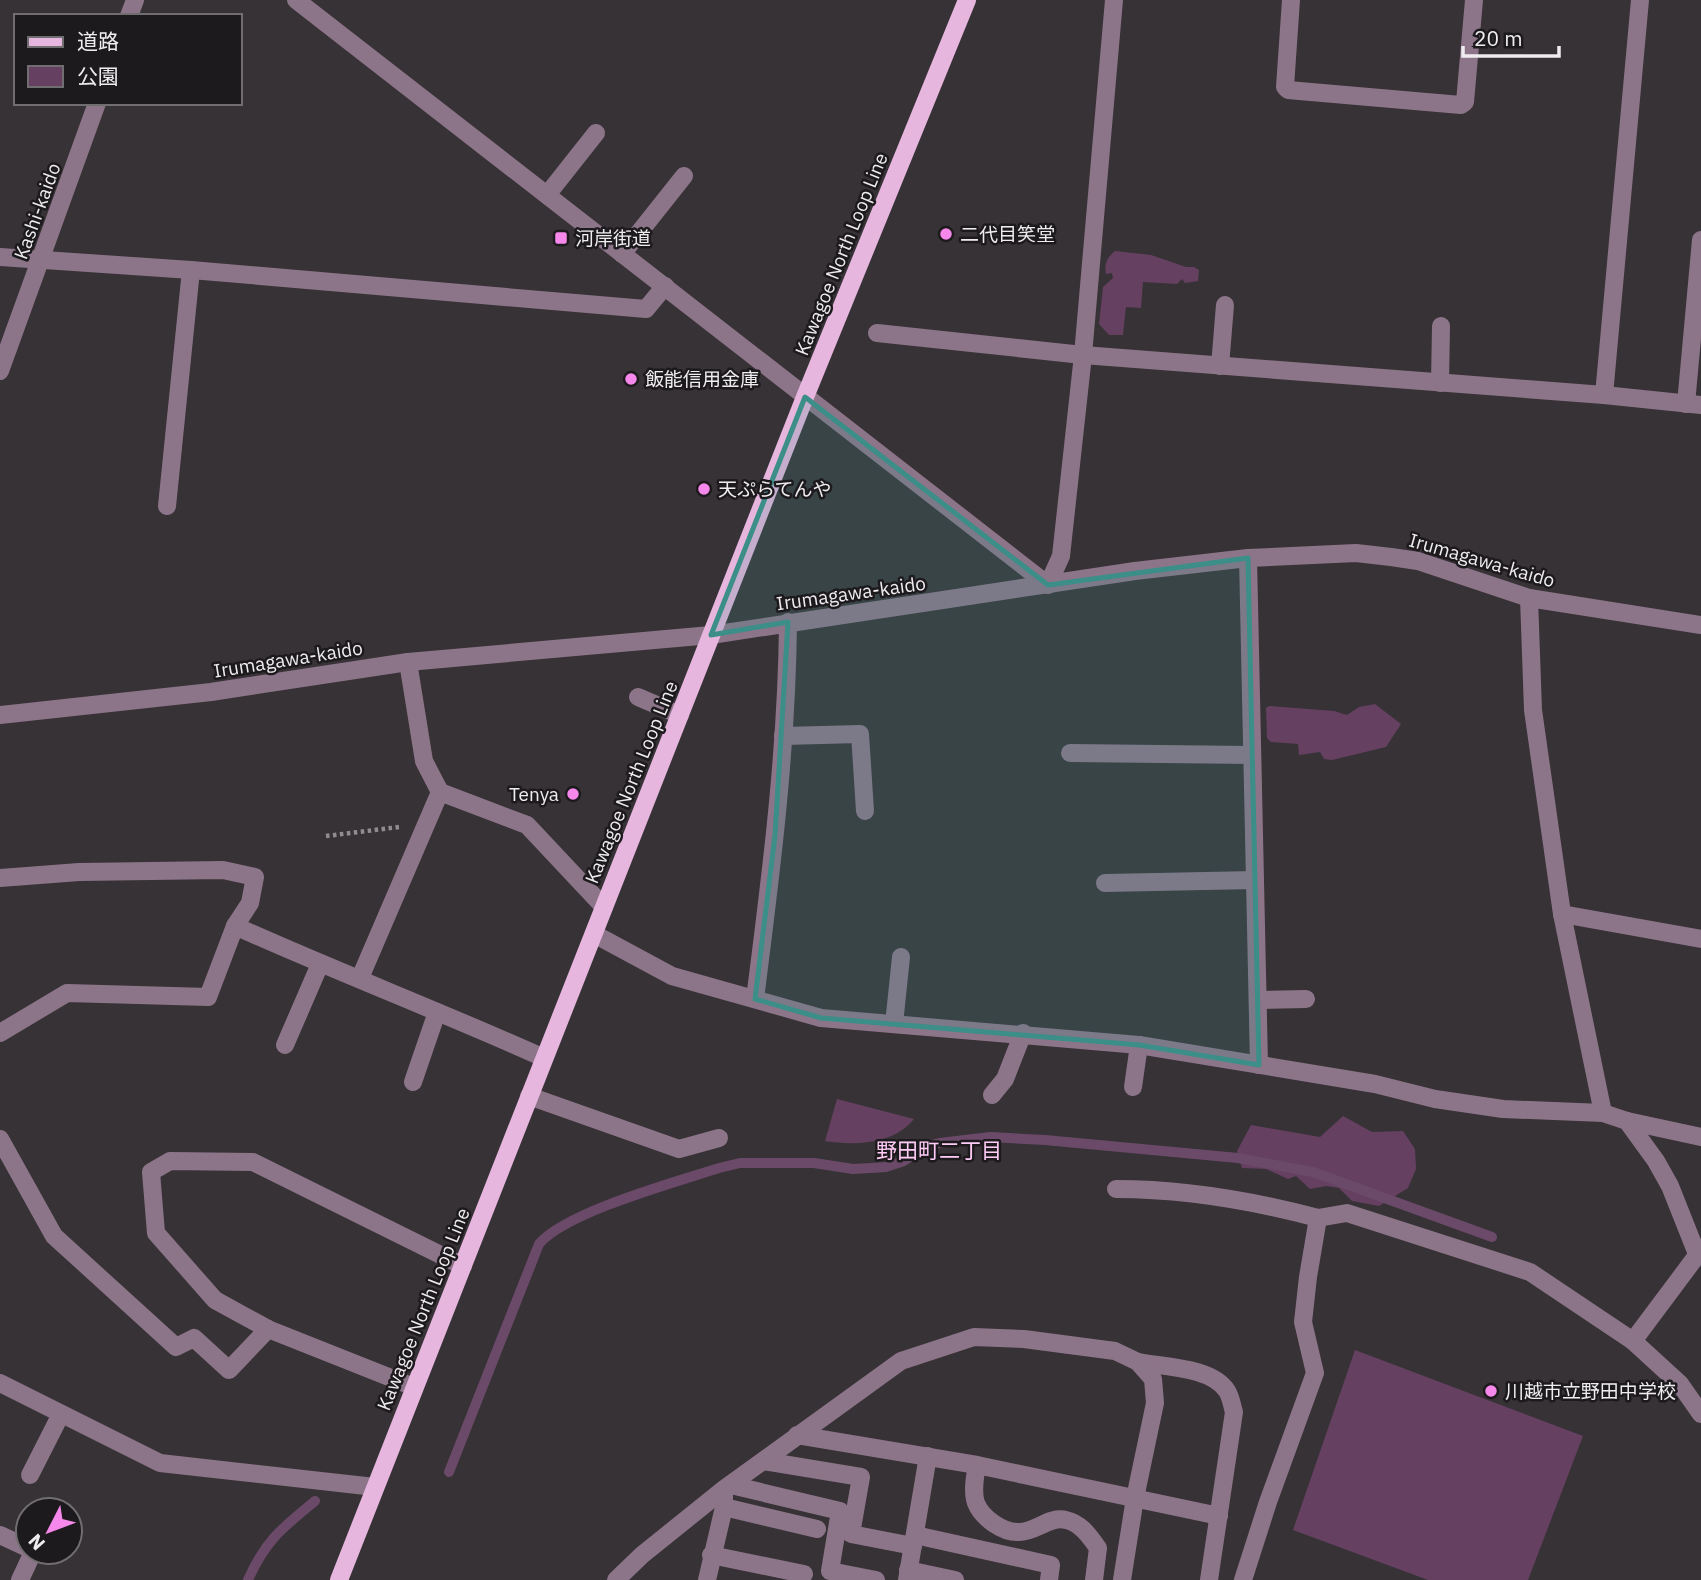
<svg xmlns="http://www.w3.org/2000/svg" width="1701" height="1580" viewBox="0 0 1701 1580" font-family="'IBM Plex Sans','Noto Sans JP',sans-serif">
<style>
.green{fill:#654061}
.lines{fill:none;stroke-linecap:round;stroke-linejoin:round}
.stream{stroke:#6b4a69;stroke-width:10}
.path{stroke:#908c90;stroke-width:4.5;stroke-dasharray:3.5 3.5;stroke-linecap:butt}
.minor{stroke:#8d7589;stroke-width:18}
.major{stroke:#e6b6df;stroke-width:18}
.marked{fill:#3c8e88;fill-opacity:0.2;stroke:#3c8e88;stroke-width:5;stroke-linejoin:round}
.poi-dot{fill:#f788eb;stroke:#1d1a1d;stroke-width:2.5}
.labels{text-anchor:middle;stroke-width:5;stroke-linejoin:round;paint-order:stroke}
.street-label{font-size:19px;fill:#efecef;stroke:#1d1a1d}
.poi-label{font-size:19px;fill:#efecef;stroke:#1d1a1d;text-anchor:start}
.neighbourhood-label{font-size:21px;fill:#fecbf6;stroke:#1d1a1d}
</style>
<rect width="100%" height="100%" fill="#373236"/>
<g class="green">
<path d="M1115 251 1151 255 1186 267H1194L1199 270 1198 281 1185 283 1182 279 1177 284 1143 282 1141 308 1126 307 1123 335H1109L1099 324 1103 287 1113 278 1112 273 1106 274C1104 263 1107 258 1115 251Z"/>
<path d="M1375 704 1401 724 1386 747 1332 760 1324 759 1320 752 1299 755 1298 744 1271 742 1267 738 1266 708 1269 706 1334 711 1347 715 1359 707Z"/>
<path d="M837 1099 914 1119C894 1144 855 1146 825 1141Z"/>
<path d="M1343 1116 1372 1132 1403 1131 1415 1149 1416 1169 1408 1188 1379 1206 1352 1201 1339 1188 1326 1186 1310 1189 1296 1176 1288 1179 1266 1169 1242 1168 1237 1151 1251 1125 1320 1137Z"/>
<path d="M1355 1350 1583 1436 1528 1580H1428L1293 1530Z"/>
</g>
<g class="lines">
<g class="stream">
<path d="M449 1472 539 1244C566 1212 676 1182 719 1168L740 1163H814L853 1169 871 1168 886 1167 904 1161 924 1147 940 1143 990 1137 1045 1140 1238 1158 1313 1172 1492 1237"/>
<path d="M248 1580C265 1541 283 1527 315 1501"/>
</g>
<path class="path" d="M326 836 399 827"/>
<g class="minor">
<path d="M296 0 1048 585 1061 556 1083 355 1114 0"/>
<path d="M1291 0 1285 87 1288 90 1461 105 1465 102 1474 0"/>
<path d="M129 16 135 0"/>
<path d="M547 195 596 133"/>
<path d="M622 254 684 176"/>
<path d="M0 257 191 270 646 309 665 286"/>
<path d="M877 333 1083 355 1604 395 1701 405"/>
<path d="M1220 366 1225 305"/>
<path d="M0 371 97 103"/>
<path d="M1440 383 1441 326"/>
<path d="M1604 395 1640 0"/>
<path d="M1686 404 1701 240"/>
<path d="M167 506 191 270"/>
<path d="M1248 558 1259 1065"/>
<path d="M1529 598 1533 710 1562 914 1603 1113"/>
<path d="M408 662 424 761 440 792 527 825 604 907"/>
<path d="M638 697 680 715"/>
<path d="M0 715 211 692 408 662 711 635 1135 571 1248 558 1356 553 1391 557 1418 561 1529 598 1701 625"/>
<path d="M783 736 860 734 865 811"/>
<path d="M1070 753 1252 755"/>
<path d="M0 878 79 872 223 870 255 877 250 903 235 926C337 972 442 1012 544 1058"/>
<path d="M1105 883 1255 880"/>
<path d="M1562 914 1701 939"/>
<path d="M594 934 672 976 821 1018 1139 1045 1375 1084 1435 1099 1503 1109 1603 1113 1627 1121 1656 1161 1670 1186 1697 1254"/>
<path d="M360 978 440 792"/>
<path d="M755 999C771 874 787 749 788 622"/>
<path d="M1259 1000 1306 999"/>
<path d="M894 1024 901 957"/>
<path d="M0 1033 67 993 208 997 235 926"/>
<path d="M285 1045 320 964"/>
<path d="M413 1082 437 1012"/>
<path d="M1133 1087 1139 1045"/>
<path d="M992 1095 1005 1079 1023 1033"/>
<path d="M529 1096 679 1149 719 1138"/>
<path d="M1627 1121 1701 1137"/>
<path d="M0 1139 54 1236 176 1347 194 1338 229 1370 268 1329"/>
<path d="M1116 1189C1186 1189 1250 1200 1318 1218"/>
<path d="M1633 1341 1701 1250"/>
<path d="M1138 1362C1164 1367 1212 1367 1227 1391 1231 1397 1232 1406 1234 1412L1209 1580"/>
<path d="M0 1383 160 1463 375 1487"/>
<path d="M414 1387 268 1329 215 1300 156 1233 151 1172 170 1161 253 1162 463 1266"/>
<path d="M797 1435 977 1465 1219 1516"/>
<path d="M764 1461 861 1477 851 1534 913 1546"/>
<path d="M977 1465C975 1476 972 1492 976 1503 982 1518 1003 1533 1019 1532 1036 1532 1049 1516 1066 1520 1081 1523 1090 1537 1098 1548L1094 1580"/>
<path d="M30 1475 61 1414"/>
<path d="M731 1485 840 1511 830 1571 876 1580"/>
<path d="M724 1507 817 1529"/>
<path d="M0 1535 28 1548"/>
<path d="M915 1535 1051 1565 1049 1580"/>
<path d="M711 1555 804 1574"/>
<path d="M908 1570 955 1580"/>
<path d="M20 1580 33 1552"/>
<path d="M616 1580 642 1555 724 1489 901 1361 974 1337 1024 1339 1115 1351 1138 1362 1153 1379 1155 1403 1135 1498 1122 1580"/>
<path d="M707 1580 724 1507V1495"/>
<path d="M907 1580 928 1456"/>
<path d="M1243 1580 1268 1502 1315 1373 1303 1322 1308 1277 1318 1218 1347 1213 1530 1272 1633 1341 1680 1384 1701 1414"/>
</g>
<path class="major" d="M339 1580 805 397 967 0"/>
</g>
<path class="marked" d="M805 397 1048 585 1248 558 1259 1065 1139 1045 821 1018 755 999 775 835 788 622 711 635Z"/>
<g class="poi-dot">
<circle cx="946" cy="234" r="7"/>
<rect x="554" y="231" width="14" height="14" rx="3.5"/>
<circle cx="631" cy="379" r="7"/>
<circle cx="704" cy="489" r="7"/>
<circle cx="573" cy="794" r="7"/>
<circle cx="1491" cy="1391" r="7"/>
</g>
<g class="labels">
<g class="street-label">
<text transform="translate(37 211) rotate(-70)" y="7">Kashi-kaido</text>
<text transform="translate(841 254) rotate(-68)" y="7">Kawagoe North Loop Line</text>
<text transform="translate(1482 560) rotate(16)" y="7">Irumagawa-kaido</text>
<text transform="translate(851 593) rotate(-8)" y="7">Irumagawa-kaido</text>
<text transform="translate(288 659) rotate(-9)" y="7">Irumagawa-kaido</text>
<text transform="translate(631 782) rotate(-68)" y="7">Kawagoe North Loop Line</text>
<text transform="translate(423 1309) rotate(-68)" y="7">Kawagoe North Loop Line</text>
</g>
<g class="poi-label">
<text x="960" y="241">二代目笑堂</text>
<text x="575" y="245">河岸街道</text>
<text x="645" y="386">飯能信用金庫</text>
<text x="718" y="496">天ぷらてんや</text>
<text x="559" y="801" text-anchor="end">Tenya</text>
<text x="1505" y="1398">川越市立野田中学校</text>
</g>
<g class="neighbourhood-label">
<text x="939" y="1158">野田町二丁目</text>
</g>
</g>
<rect x="14" y="14" width="228" height="91" fill="#1d1a1d" stroke="#716e71" stroke-width="2"/>
<rect x="28" y="37" width="35" height="10" fill="#e6b6df" stroke="#716e71" stroke-width="2"/>
<text x="77" y="49" font-size="21" fill="#efecef">道路</text>
<rect x="28" y="66" width="35" height="21" fill="#654061" stroke="#716e71" stroke-width="2"/>
<text x="77" y="84" font-size="21" fill="#efecef">公園</text>
<g transform="translate(49 1531) rotate(228)"><circle r="33" fill="#1d1a1d" stroke="#716e71" stroke-width="2"/>
<path d="M0-5L12 26L0 18L-12 26Z" fill="#f788eb"/>
<text y="-10" font-size="19" font-weight="bold" text-anchor="middle" fill="#efecef">N</text>
</g>
<path d="M1463 46v10h96v-10" fill="none" stroke="#efecef" stroke-width="3.5"/>
<text x="1474" y="46" font-size="21" fill="#efecef" stroke="#1d1a1d" stroke-width="5" paint-order="stroke">20 m</text>
</svg>
